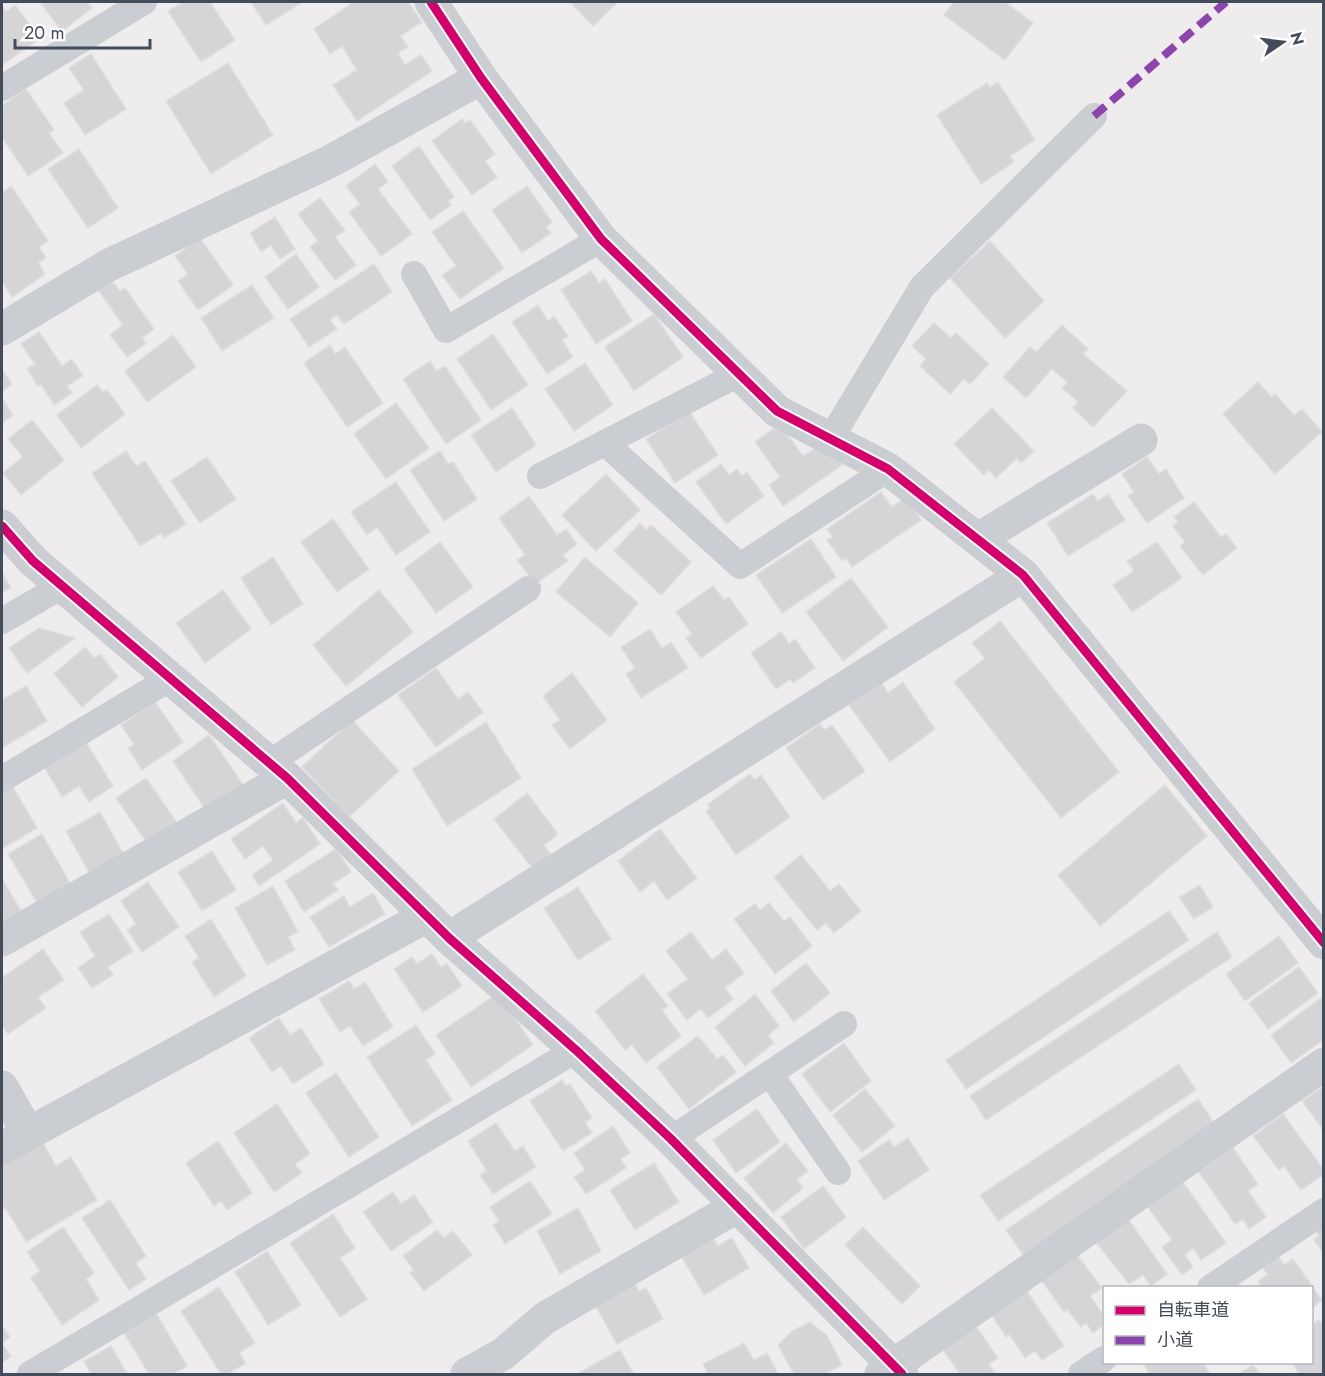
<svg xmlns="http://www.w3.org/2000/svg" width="1325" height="1376" viewBox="0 0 1325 1376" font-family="Jost,'Noto Sans JP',sans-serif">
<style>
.building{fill:#d5d4d7;stroke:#dfdedf;stroke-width:1.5}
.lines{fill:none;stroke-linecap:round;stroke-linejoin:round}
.service{stroke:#cacdd1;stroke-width:26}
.minor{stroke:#cacdd1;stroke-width:33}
.quiet{stroke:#8e44ad;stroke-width:8;stroke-dasharray:15 8;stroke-linecap:butt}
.cycleway-casing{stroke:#fff;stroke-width:13}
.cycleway{stroke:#d6006c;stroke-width:9}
</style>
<rect width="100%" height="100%" fill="#eeecec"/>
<g class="building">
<path d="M40 2H87L92 8 62 31Z"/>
<path d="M184 2H210L235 40 201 62 168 11Z"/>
<path d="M251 2H300L301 3 266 25Z"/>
<path d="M354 2H408L422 22 400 36 408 47 398 53 405 65 421 55 432 71 357 121 333 85 357 70 342 46 330 54 314 29Z"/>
<path d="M570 2H618L593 26Z"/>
<path d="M954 2H1005L1033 23 1005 60 944 15Z"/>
<path d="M2 5 6 12 15 5 40 38 4 64 2 60Z"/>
<path d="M91 54 126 109 85 135 64 103 84 90 69 68Z"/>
<path d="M228 63 273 135 211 174 166 101Z"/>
<path d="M998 82 1035 140 1010 156 1014 162 981 184 937 115 987 83 990 87Z"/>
<path d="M26 89 54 130 49 133 63 153 28 176 2 137V105Z"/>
<path d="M462 119 465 123 470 120 495 154 485 161 497 177 472 195 432 141Z"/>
<path d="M419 146 454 197 448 201 451 205 430 220 392 166Z"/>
<path d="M79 149 118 208 88 228 48 169Z"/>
<path d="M375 164 388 182 378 189 412 234 381 256 349 212 360 204 346 186Z"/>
<path d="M11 186 48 241 39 247 46 258 38 263 45 274 12 297 2 281V193Z"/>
<path d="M527 186 552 222 546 227 551 233 522 253 492 210Z"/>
<path d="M320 198 345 230 335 237 356 265 335 280 310 247 318 241 298 214Z"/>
<path d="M463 211 504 268 460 299 442 275 456 266 432 232Z"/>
<path d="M275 217 295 249 280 259 271 245 261 252 250 233Z"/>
<path d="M200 238 233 285 198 310 178 281 188 274 175 256Z"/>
<path d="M990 241 1044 301 1005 338 950 278Z"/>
<path d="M296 254 319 287 288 309 265 277Z"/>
<path d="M374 264 392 292 344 324 337 315 330 320 337 329 309 347 290 319Z"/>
<path d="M591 271 599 283 605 279 632 321 596 344 561 290Z"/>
<path d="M112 281 120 291 125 288 154 329 142 338 146 343 127 357 110 335 123 325 99 291Z"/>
<path d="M252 285 274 318 222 351 201 318Z"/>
<path d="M538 305 548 321 554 316 568 336 562 340 573 357 547 374 512 322Z"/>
<path d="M654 314 683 357 634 391 605 347Z"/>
<path d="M934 323 951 338 956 333 989 364 970 384 964 379 950 394 920 366 926 359 912 346Z"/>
<path d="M1062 325 1088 349 1083 354 1127 391 1093 427 1073 408 1078 402 1062 388 1067 382 1052 369 1026 398 1003 377 1030 347 1036 352Z"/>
<path d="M39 332 62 366 72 359 83 376 67 386 72 393 54 405 41 384 38 386 27 369 35 364 21 344Z"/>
<path d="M493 334 528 385 491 410 457 359Z"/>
<path d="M173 335 196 367 147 402 125 371Z"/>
<path d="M330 345 335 354 345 347 383 403 347 427 304 363Z"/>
<path d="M430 361 436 371 445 366 481 420 446 444 403 379Z"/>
<path d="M585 363 613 405 574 431 545 389Z"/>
<path d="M2 369 12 384 2 392Z"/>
<path d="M1258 382 1271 397 1275 394 1294 415 1302 409 1322 432 1275 474 1223 414Z"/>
<path d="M97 385 103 392 107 390 125 414 81 448 57 415Z"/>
<path d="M2 398 13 415 2 423Z"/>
<path d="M396 403 429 448 386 479 354 434Z"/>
<path d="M512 408 536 445 496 472 471 435Z"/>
<path d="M992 408 1034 451 1021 463 1017 458 996 478 989 470 984 475 954 444Z"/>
<path d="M689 411 718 455 675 483 646 439Z"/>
<path d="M32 420 64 460 21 495 3 473 23 457 8 439Z"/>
<path d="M780 424 803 456 819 446 831 448 842 465 783 506 769 485 780 477 755 442Z"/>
<path d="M126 451 136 466 145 461 186 524 164 538 161 533 140 546 92 473Z"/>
<path d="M440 451 448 464 453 462 477 499 444 521 410 470Z"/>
<path d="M207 457 236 499 200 523 171 481Z"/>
<path d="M1147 457 1159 474 1166 469 1184 498 1147 523 1128 496 1134 492 1122 474Z"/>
<path d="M721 464 729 475 737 469 742 476 747 472 764 496 726 524 696 482Z"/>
<path d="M606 474 640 510 596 551 562 515Z"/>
<path d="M396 482 430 532 396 555 377 527 367 535 351 512Z"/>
<path d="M881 492 892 507 906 497 921 520 852 567 846 558 842 561 827 540 833 537 827 529Z"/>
<path d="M1093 494 1098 501 1108 494 1125 520 1068 556 1047 523Z"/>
<path d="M529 496 557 535 566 529 577 544 563 555 568 561 535 584 517 560 525 555 499 518Z"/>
<path d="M1194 502 1221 537 1226 534 1237 548 1203 575 1180 546 1185 542 1173 526 1178 522 1174 517Z"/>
<path d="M333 519 369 569 337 592 301 542Z"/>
<path d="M640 523 646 530 651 525 691 562 661 595 614 551Z"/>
<path d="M811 539 836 577 782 613 756 575Z"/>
<path d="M440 542 473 587 436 613 404 569Z"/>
<path d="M1157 542 1182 578 1132 612 1113 585 1134 571 1127 561Z"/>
<path d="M273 557 303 604 271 625 241 578Z"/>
<path d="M585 557 638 603 610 637 556 592Z"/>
<path d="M2 572 11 588 2 593Z"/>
<path d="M851 578 888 627 843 661 806 612Z"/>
<path d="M713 586 724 600 729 597 748 624 701 658 686 638 692 634 676 612Z"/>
<path d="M223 590 251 629 205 663 176 623Z"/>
<path d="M379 590 413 632 346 686 313 645Z"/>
<path d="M1000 621 1119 772 1061 818 954 682 985 658 972 643Z"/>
<path d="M39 628 75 638 27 673 9 648Z"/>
<path d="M650 629 662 648 671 642 688 668 641 698 626 674 635 668 621 647Z"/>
<path d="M781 632 789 644 795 639 815 668 793 683 790 679 776 689 751 653Z"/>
<path d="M85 647 94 658 100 654 118 677 82 707 54 674Z"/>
<path d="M436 668 458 699 468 692 483 712 436 747 398 695Z"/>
<path d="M572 673 607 720 570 749 552 725 560 720 543 696Z"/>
<path d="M881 682 888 693 903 682 935 729 890 762 849 705Z"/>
<path d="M26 686 47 721 2 748V700Z"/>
<path d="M155 702 183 742 142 770 128 748 134 744 121 725Z"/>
<path d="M352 720 399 771 349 817 302 767Z"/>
<path d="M486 722 521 778 447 826 412 769Z"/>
<path d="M820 724 824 730 832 725 865 771 823 800 786 748Z"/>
<path d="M209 735 244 786 207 812 173 761Z"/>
<path d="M85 741 113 786 89 802 79 786 62 797 44 767Z"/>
<path d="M750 774 755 780 761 775 790 817 736 855 706 811 710 808 708 804Z"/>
<path d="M146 778 177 823 147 843 116 798Z"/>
<path d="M11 784 37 828 2 849V789Z"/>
<path d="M1165 785 1207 836 1100 926 1058 875Z"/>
<path d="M527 793 558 834 544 845 551 855 533 869 494 819Z"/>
<path d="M283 803 296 823 303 818 320 844 259 886 252 875 273 860 263 846 245 859 231 839Z"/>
<path d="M100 812 124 855 90 874 66 831Z"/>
<path d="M660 829 697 878 667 900 654 881 640 892 618 861Z"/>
<path d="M42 834 71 885 38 904 8 854Z"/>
<path d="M336 849 351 872 333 884 338 890 304 912 285 881Z"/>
<path d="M212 851 236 890 202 911 178 872Z"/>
<path d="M801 855 830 891 839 884 861 911 834 933 826 923 817 930 774 877Z"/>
<path d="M2 879 23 914 2 927Z"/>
<path d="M148 882 179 927 142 952 127 930 136 924 121 901Z"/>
<path d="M1200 885 1213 907 1194 919 1179 897Z"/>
<path d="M273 886 298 932 288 937 295 950 267 965 235 908Z"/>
<path d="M578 887 611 939 578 960 544 908Z"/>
<path d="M373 893 385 914 329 947 310 917 344 896 350 907Z"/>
<path d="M769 903 784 921 790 917 812 946 775 974 734 919 755 904 760 910Z"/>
<path d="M1169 911 1189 940 966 1089 946 1060Z"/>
<path d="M109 914 133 951 108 967 113 975 92 988 78 968 95 956 80 932Z"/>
<path d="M211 919 246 976 214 997 192 962 199 958 185 936Z"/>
<path d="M691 932 712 960 726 949 744 973 725 988 733 999 708 1018 701 1009 687 1020 667 994 688 979 666 951Z"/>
<path d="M1217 932 1232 957 986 1120 970 1096Z"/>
<path d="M1279 936 1298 963 1245 1001 1226 974Z"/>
<path d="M43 949 64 980 38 997 46 1008 8 1034 2 1025V978Z"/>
<path d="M432 954 441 967 447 964 462 986 423 1012 394 969 412 957 417 964Z"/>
<path d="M806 963 830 993 794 1022 771 991Z"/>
<path d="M1299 967 1318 993 1268 1029 1249 1003Z"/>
<path d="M643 974 668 1006 662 1010 681 1036 646 1063 632 1045 625 1050 595 1011Z"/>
<path d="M349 981 354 989 365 982 393 1027 363 1046 350 1026 340 1032 319 999Z"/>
<path d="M498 993 533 1045 471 1087 436 1035Z"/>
<path d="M755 994 779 1026 768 1035 774 1043 745 1066 715 1027Z"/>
<path d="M1321 998 1324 1001V1039L1291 1063 1271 1035Z"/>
<path d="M279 1018 290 1035 301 1028 324 1064 293 1084 281 1066 272 1072 249 1038Z"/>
<path d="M416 1025 435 1054 426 1060 452 1100 412 1126 367 1057Z"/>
<path d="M698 1036 717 1059 723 1055 736 1072 689 1109 657 1067Z"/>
<path d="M844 1043 871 1081 830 1112 802 1074Z"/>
<path d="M1179 1064 1196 1090 998 1221 980 1195Z"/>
<path d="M336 1073 379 1137 349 1157 306 1093Z"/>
<path d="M562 1080 566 1086 570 1084 592 1118 585 1122 592 1133 563 1151 530 1101Z"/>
<path d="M1324 1086V1131L1302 1101Z"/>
<path d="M865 1089 895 1126 862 1152 833 1115Z"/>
<path d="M1198 1099 1216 1126 1024 1256 1006 1230Z"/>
<path d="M277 1104 310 1154 295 1164 302 1173 274 1192 234 1133Z"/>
<path d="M757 1109 780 1142 736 1173 713 1140Z"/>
<path d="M1283 1114 1324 1170V1174L1301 1190 1284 1166 1279 1170 1253 1136Z"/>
<path d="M496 1123 515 1151 523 1146 536 1167 493 1194 480 1175 487 1171 468 1141Z"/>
<path d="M613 1126 630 1153 621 1159 626 1168 586 1194 574 1177 585 1170 574 1153Z"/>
<path d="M908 1138 929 1170 884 1200 858 1161 889 1140 894 1147Z"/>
<path d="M41 1139 56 1166 71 1157 97 1200 26 1242 5 1207 2 1210V1162Z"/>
<path d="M218 1141 252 1193 227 1210 221 1201 214 1206 186 1163Z"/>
<path d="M786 1143 808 1171 797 1180 803 1188 773 1213 744 1178Z"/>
<path d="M1233 1148 1258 1184 1248 1191 1266 1217 1249 1229 1243 1219 1235 1224 1199 1172Z"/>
<path d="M654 1163 679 1202 635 1230 610 1190Z"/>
<path d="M530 1181 552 1214 505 1244 493 1225 499 1221 490 1207Z"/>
<path d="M1182 1181 1226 1243 1201 1260 1193 1248 1185 1255 1193 1267 1182 1275 1162 1247 1172 1240 1147 1206Z"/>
<path d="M823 1186 846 1217 804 1249 781 1217Z"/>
<path d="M393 1192 401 1204 414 1195 433 1222 391 1251 363 1212Z"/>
<path d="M110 1200 146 1256 136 1263 146 1279 129 1290 82 1218Z"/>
<path d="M578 1208 601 1251 560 1274 537 1231Z"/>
<path d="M333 1214 355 1248 340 1258 367 1299 340 1317 290 1243Z"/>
<path d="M1128 1219 1167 1274 1151 1286 1143 1275 1129 1284 1095 1241Z"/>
<path d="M1324 1225V1255L1314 1240 1319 1236 1315 1231Z"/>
<path d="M63 1227 94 1273 86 1279 99 1300 62 1325 31 1278 40 1271 27 1252Z"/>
<path d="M863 1227 920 1286 902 1304 845 1245Z"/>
<path d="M437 1230 444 1238 453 1231 472 1255 424 1291 410 1273 414 1270 403 1256Z"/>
<path d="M711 1236 718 1246 732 1238 749 1268 704 1295 680 1254Z"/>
<path d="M267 1251 301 1305 268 1325 235 1272Z"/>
<path d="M1075 1252 1102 1288 1090 1296 1104 1316V1324L1093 1333 1086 1323 1081 1327 1067 1309 1064 1312 1040 1278Z"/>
<path d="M1278 1256 1284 1265 1293 1259 1322 1300 1312 1308V1288H1262L1258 1281 1267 1275 1263 1268Z"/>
<path d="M634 1281 639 1291 646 1288 663 1319 617 1344 594 1303Z"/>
<path d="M219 1287 255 1343 239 1353 246 1363 228 1374H221L181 1311Z"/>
<path d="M1024 1287 1064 1346 1042 1360 1035 1351 1025 1358 1009 1334 1006 1337 989 1311Z"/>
<path d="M156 1313 187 1366 173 1374H149L124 1333Z"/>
<path d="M1319 1320 1324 1328V1374H1299L1292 1362H1312V1324Z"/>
<path d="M810 1322 827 1336 842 1365 824 1374H794L778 1345 792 1331Z"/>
<path d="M973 1322 998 1358 989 1364 995 1374H960L939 1344Z"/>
<path d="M2 1326 10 1337 2 1343Z"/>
<path d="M744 1343 754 1360 767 1353 778 1374H708L703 1364Z"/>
<path d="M2 1344 11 1356 2 1363Z"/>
<path d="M111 1346 127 1374H91L84 1361Z"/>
<path d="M620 1350 634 1374H577Z"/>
<path d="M1142 1362H1202L1210 1374H1150Z"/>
<path d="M1253 1365 1260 1374H1239Z"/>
</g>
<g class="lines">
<g class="service">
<path d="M2 88 144 2"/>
<path d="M414 274 446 330 601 239"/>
<path d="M831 438 922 287 1094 116"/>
<path d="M605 443 740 566 888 469"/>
<path d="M540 476 739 374"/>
<path d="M2 621 62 586"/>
<path d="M269 763 528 589"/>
<path d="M2 779 171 678"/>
<path d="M770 1074 838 1172"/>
<path d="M671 1139 844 1024"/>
<path d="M1210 1288 1324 1211"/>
<path d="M30 1374 576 1050"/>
<path d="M1081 1374 1104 1359"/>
</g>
<g class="minor">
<path d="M431 2 481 78 601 239 777 411 888 469 1023 575 1324 943"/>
<path d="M2 329 109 265 329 162 481 78"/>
<path d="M2 526 33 561 287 778 449 938 576 1050 671 1139 902 1374"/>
<path d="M978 539 1141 440"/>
<path d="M449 938 1023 575"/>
<path d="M2 940 287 778"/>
<path d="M2 1087 28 1133"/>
<path d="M2 1148 427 916"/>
<path d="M467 1374 503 1354 545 1318 738 1206"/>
<path d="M881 1374 1324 1064"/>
</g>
<path class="quiet" d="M1094 116 1226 2"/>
<defs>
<g id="cycleway">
<path d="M431 2 481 78 601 239 777 411 888 469 1023 575 1324 943"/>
<path d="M2 526 33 561 287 778 449 938 576 1050 671 1139 902 1374"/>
</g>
</defs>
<use href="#cycleway" class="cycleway-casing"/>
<use href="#cycleway" class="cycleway"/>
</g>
<rect width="1325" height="1376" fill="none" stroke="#434c5a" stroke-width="6"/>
<rect x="1103" y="1286" width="210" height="78" fill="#ffffff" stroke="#b4b7bd" stroke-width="1.5"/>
<rect x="1115" y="1306" width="30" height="9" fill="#d6006c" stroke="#b4b7bd" stroke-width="1.5"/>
<text x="1157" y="1316" font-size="18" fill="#434c5a">自転車道</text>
<rect x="1115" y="1336" width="30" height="9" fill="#8e44ad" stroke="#b4b7bd" stroke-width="1.5"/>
<text x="1157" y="1346" font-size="18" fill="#434c5a">小道</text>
<g transform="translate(1283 42) rotate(76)" stroke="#ffffff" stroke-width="4.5" paint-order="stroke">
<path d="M0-4.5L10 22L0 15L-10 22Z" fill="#434c5a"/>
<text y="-9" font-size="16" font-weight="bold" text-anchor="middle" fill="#434c5a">N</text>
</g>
<path d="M15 39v9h135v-9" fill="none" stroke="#434c5a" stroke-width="3"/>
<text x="24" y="39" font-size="18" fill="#434c5a" stroke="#ffffff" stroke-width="4.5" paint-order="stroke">20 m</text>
</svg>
